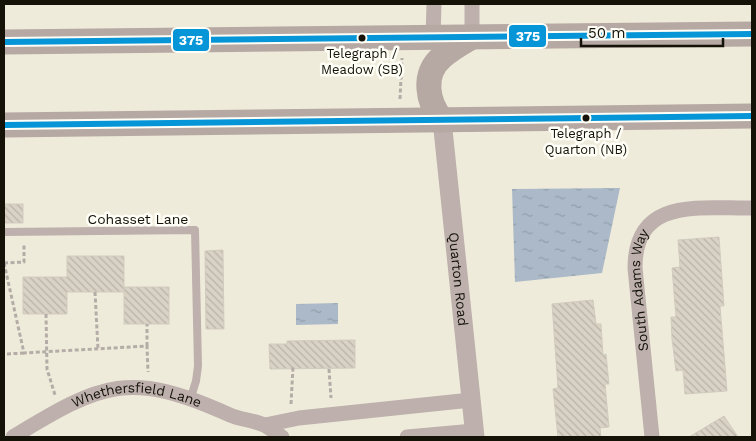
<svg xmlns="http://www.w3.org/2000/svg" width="756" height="441" viewBox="0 0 756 441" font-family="'Work Sans',sans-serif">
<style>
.water{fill:url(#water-ripples)}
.building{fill:url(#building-back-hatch);stroke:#d1cbbf}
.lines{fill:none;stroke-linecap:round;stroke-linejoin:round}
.path{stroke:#b4aca6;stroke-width:3;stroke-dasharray:4 2.5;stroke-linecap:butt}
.service{stroke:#bdb0ad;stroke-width:8}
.minor{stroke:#bdb0ad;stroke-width:15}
.tertiary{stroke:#bdb0ad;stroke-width:19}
.trunk{stroke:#b6a9a3;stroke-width:25}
.bus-1-casing{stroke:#fffef7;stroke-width:10}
.bus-1{stroke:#0696d7;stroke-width:6}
.bus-dot{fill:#151308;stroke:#fffef7;stroke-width:2}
.labels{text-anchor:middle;stroke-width:5;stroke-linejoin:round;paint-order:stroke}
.bus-label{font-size:13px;fill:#151308;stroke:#fffef7}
.street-label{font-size:14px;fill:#151308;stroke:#fffef7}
.line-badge{stroke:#fffef7;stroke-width:2}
.badge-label{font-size:14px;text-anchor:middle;font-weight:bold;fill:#fff}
</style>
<defs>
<pattern id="water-ripples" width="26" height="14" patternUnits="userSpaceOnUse" patternTransform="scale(1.25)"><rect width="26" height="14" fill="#abb9c8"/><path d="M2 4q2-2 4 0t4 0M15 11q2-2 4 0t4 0" fill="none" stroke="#929eaa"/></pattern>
<pattern id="building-back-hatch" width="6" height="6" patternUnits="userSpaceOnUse" patternTransform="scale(1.25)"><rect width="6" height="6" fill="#d9d2c5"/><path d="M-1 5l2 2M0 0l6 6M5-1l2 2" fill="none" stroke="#b9b3a8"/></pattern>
</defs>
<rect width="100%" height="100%" fill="#efebda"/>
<g class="water">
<path d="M620 188 602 273 515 282 512 189Z"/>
<path d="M338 303V324L296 325V304Z"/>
</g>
<g class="building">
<rect x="4" y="204" width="19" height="19"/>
<path d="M719 237 724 306H720L727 391 685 394 683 370 676 371 672 339 671 317H676L672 268 680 267 678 240Z"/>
<path d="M223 250 224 329H206L205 251Z"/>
<path d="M67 256H124V292H67V314H23V277H67Z"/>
<rect x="124" y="287" width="45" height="37"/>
<path d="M593 300 596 324H601L603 355 606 354 609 384H605L609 427 600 428 601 437H558L553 389 558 388 552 304Z"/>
<path d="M355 340V368L270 369 269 344H287V341Z"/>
<path d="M724 416 738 437H689Z"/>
</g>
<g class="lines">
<g class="path">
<path d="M400 99 402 58"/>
<path d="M4 263 24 353 147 346 148 372"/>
<path d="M4 263 24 262V245"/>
<path d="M95 292 98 349"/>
<path d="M46 314 47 369 55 395"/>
<path d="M147 346V324"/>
<path d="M7 354 24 353"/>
<path d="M329 369 331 398"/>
<path d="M291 404 293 367"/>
</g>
<path class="service" d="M4 232 195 230 198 366 196 381 191 397"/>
<g class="minor">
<path d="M472 4V37"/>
<path d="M433 38 434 4"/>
<path d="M265 425 299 418 471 400"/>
<path id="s1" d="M13 437C103 382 130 370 230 415 241 420 255 420 266 426 272 429 277 434 282 437"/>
<path d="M407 437 474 431"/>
<path id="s2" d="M652 437 635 268C635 196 701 209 752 208"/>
</g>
<path class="tertiary" id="s3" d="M442 120 475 437"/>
<g class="trunk">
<path d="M4 42 752 34"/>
<path d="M442 120C427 102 422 74 442 57 451 49 462 43 472 37"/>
<path d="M4 125 752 116"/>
</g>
<defs>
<g id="bus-1">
<path d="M4 42 752 34"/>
<path d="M4 125 752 116"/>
</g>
</defs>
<use href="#bus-1" class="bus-1-casing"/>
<use href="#bus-1" class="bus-1"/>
</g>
<g class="bus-dot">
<circle cx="362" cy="38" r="4.5"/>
<circle cx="586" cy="118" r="4.5"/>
</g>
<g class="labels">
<g class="bus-label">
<text x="362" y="58">Telegraph /<tspan x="362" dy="16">Meadow (SB)</tspan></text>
<text x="586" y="138">Telegraph /<tspan x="586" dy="16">Quarton (NB)</tspan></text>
</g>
<g class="street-label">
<text x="138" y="224">Cohasset Lane</text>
<text dy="5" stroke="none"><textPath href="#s3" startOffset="160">Quarton Road</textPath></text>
<text dy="5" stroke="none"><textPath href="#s2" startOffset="148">South Adams Way</textPath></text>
<text dy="5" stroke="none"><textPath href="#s1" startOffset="135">Whethersfield Lane</textPath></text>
</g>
</g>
<g class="line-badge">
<rect x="508" y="24" width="39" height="24" rx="5" fill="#0696d7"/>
<rect x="172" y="28" width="38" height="24" rx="5" fill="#0696d7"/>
</g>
<g class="badge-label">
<text x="528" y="41">375</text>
<text x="191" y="45">375</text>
</g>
<rect width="756" height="441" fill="none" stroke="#151308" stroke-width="10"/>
<path d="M581 38v8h142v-8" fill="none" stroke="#151308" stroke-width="2.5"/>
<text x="588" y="38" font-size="15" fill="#151308" stroke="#fffef7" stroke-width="4" paint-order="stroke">50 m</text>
</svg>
